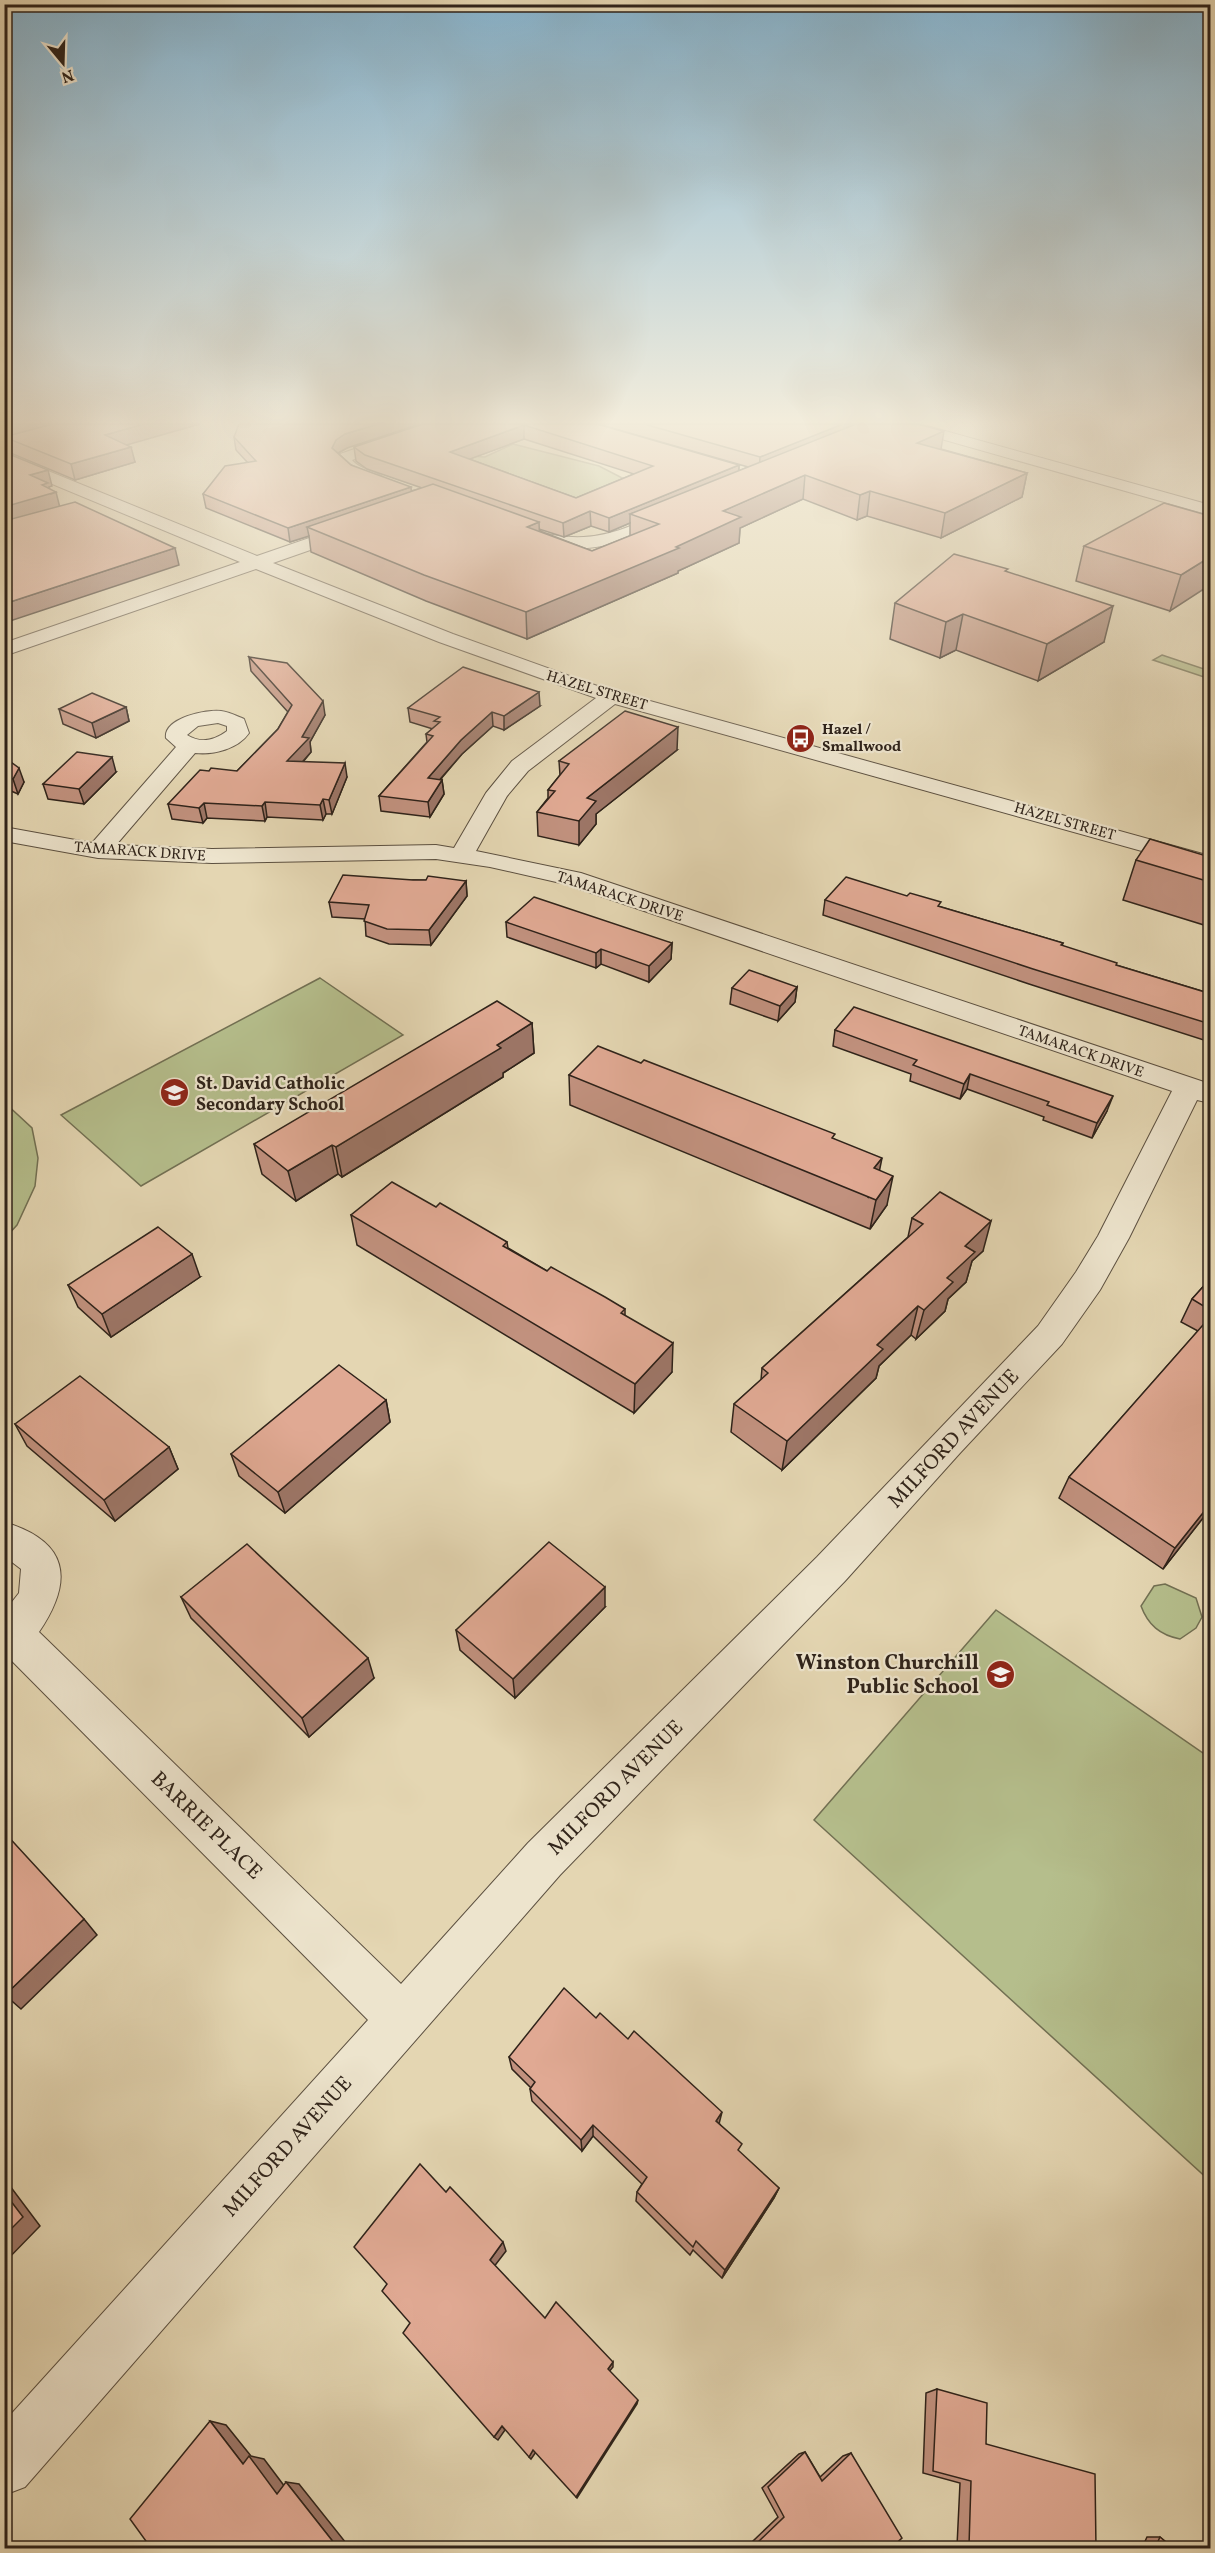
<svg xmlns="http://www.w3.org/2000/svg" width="1215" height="2553" viewBox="0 0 1215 2553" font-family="Vollkorn,serif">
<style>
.green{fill:#b5be8c;stroke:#727053;stroke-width:1.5}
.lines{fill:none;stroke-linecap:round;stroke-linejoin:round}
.minor-casing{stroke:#5c5040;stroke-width:2}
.minor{fill:#ede4cd;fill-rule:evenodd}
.wall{fill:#c1917e;stroke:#2f231a;stroke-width:1.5;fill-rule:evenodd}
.shaded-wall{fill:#9d7667;stroke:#2f231a;stroke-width:1.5}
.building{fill:#e0a993;stroke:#2f231a;stroke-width:1.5;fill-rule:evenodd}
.labels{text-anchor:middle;stroke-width:4.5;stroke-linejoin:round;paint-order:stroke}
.far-street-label{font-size:15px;fill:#2f231a;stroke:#ede4cd}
.far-poi-label{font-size:15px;font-weight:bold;fill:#2f231a;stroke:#ede4cd;text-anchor:start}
.poi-label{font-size:18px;font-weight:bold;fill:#2f231a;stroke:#ede4cd;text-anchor:start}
.near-street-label{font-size:21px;fill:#2f231a;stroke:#ede4cd}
.near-poi-label{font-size:21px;font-weight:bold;fill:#2f231a;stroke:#ede4cd;text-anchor:end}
</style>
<rect width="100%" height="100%" fill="#e4d6b2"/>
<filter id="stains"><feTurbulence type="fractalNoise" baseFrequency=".00333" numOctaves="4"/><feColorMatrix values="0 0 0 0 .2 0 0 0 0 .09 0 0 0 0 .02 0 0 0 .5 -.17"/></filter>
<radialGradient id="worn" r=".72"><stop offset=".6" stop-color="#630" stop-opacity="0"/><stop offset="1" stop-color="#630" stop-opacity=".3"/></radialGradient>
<g class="green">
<path d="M513 444 599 466 628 481 570 506 450 455 485 457Z"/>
<path d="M1162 655 1210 671V679L1153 660Z"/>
<path d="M320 978 403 1035 141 1186 61 1115Z"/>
<path d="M4 1102 32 1128 38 1158 35 1186 17 1225 5 1238Z"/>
<path d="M1165 1584 1196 1598 1202 1617 1196 1628 1180 1639C1160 1635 1148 1625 1141 1606L1154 1586Z"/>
<path d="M996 1610 1210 1758V2181L814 1820Z"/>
</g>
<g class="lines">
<defs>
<g id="minor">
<path d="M427 424H448L446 427 352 460C361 471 379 471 388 481L386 484C370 488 346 475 336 463L340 454Z"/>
<path d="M897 424H920L1210 505V515L899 427Z"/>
<path d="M4 453 257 556 347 525H359L362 529 359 533 273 563 453 634 603 688 1210 856V870L615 704 528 771 507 796 476 851 581 873 1210 1084V1103L1197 1100 1129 1238 1100 1290 1062 1344 960 1453 845 1581 560 1875 25 2487 4 2495V2422L368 2020 7 1656H4V1612L19 1593 21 1569 4 1556V1522C68 1541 75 1579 39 1632L401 1984 528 1843 817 1557 1038 1326 1076 1272 1098 1236 1172 1091 565 884 490 867 436 859 212 863 98 858 4 841V827L92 843 176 747 166 738C163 718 207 709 221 711 229 712 237 716 244 719L249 733C238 749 214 755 195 753L116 845 212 849 436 845 454 848 486 793 512 761 596 698 439 642 256 569 4 656V643L240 562 4 464ZM218 723 227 726V731C215 740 201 744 187 735L198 726Z"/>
<path d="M672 509 680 514 678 518C619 543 592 559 527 540L524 536 533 531C570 540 597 540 633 525 646 519 658 512 672 509Z"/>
</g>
</defs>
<use href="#minor" class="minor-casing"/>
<use href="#minor" class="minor"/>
</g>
<g class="wall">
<path d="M4 424 127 445 135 462 75 480 8 452 4 441Z"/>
<path d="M423 424H597L739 465V471L748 467 598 424H917L941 449 1027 473 1022 497 941 538 867 516 857 520 803 499 740 528 739 543 678 571V573L527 639 426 601 311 552 309 536 290 542 206 508 203 494 247 462 236 450 234 437 347 448 338 453 351 465 411 491 422 488 367 469 356 461 354 447ZM524 439 634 474 576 498 469 459ZM630 523V536L592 551 540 531 539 529 564 537 591 526 609 532Z"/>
<path d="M1210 516 1170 611 1076 581 1084 546Z"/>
<path d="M1007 572 1104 642 1038 681 956 650 940 658 890 639 895 603Z"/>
<path d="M249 657 325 715 310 742 311 752 303 762 347 777 332 814H326L323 820 267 817 265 821 207 818 203 823 172 819 168 804 237 771 278 729 288 712 251 671Z"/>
<path d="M540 706 504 730 493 726 462 754 440 780H442L444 794 430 817 381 811 379 796 427 742 426 734 433 729 410 722 408 708Z"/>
<path d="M126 707 129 721 96 738 63 724 59 709Z"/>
<path d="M677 750 596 814V824L579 845 538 836 537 812 548 798V790L560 775 559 761Z"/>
<path d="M4 757 24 782 18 794 4 788Z"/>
<path d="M116 772 84 804 48 799 43 784Z"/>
<path d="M1210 857V913L1204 925 1123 900 1136 860Z"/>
<path d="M413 880 466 881 467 896 431 945 389 944 366 936 365 919 332 917 329 902Z"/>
<path d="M825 900 941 907 1063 943 1062 946 1116 965 1205 992 1210 987V1042L1029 984 823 915Z"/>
<path d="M506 922 672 943 671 959 649 982 601 964 596 968 507 937Z"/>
<path d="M797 987 795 1002 778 1021 730 1004 732 988Z"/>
<path d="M532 1023 534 1053 503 1073V1077L342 1177 338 1174 296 1201 262 1174 254 1144Z"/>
<path d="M835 1030 1107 1111 1092 1138 1043 1120 1044 1117 967 1089 960 1099 910 1081 911 1074 833 1046Z"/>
<path d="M569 1075 834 1139 879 1170 887 1205 870 1229 570 1105Z"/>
<path d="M436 1207 507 1242 508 1248 547 1271 625 1309V1316L672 1372 634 1413 357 1245 351 1215Z"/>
<path d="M912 1218 983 1251 972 1261 966 1282 948 1299 945 1311 916 1339 911 1335 879 1366 876 1378 782 1470 731 1432 734 1404 761 1380 762 1368 908 1237Z"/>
<path d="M200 1277 111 1337 78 1307 68 1285Z"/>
<path d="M1210 1279V1509L1163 1569 1059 1498 1069 1477 1198 1331 1181 1322 1192 1299Z"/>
<path d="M386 1400 390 1422 285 1513 239 1476 231 1454Z"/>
<path d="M15 1424 169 1447 178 1469 115 1521 27 1446Z"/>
<path d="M181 1597 374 1678 309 1737 191 1618Z"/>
<path d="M605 1607 515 1698 460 1650 456 1630Z"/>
<path d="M596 2018 719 2123 739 2152 779 2188 774 2198 722 2278 693 2250 690 2255 636 2201 637 2192 642 2184 593 2136 582 2151 532 2101 530 2089 531 2088 512 2069 509 2057Z"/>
<path d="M937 2389 986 2444 1096 2548H967L957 2546 960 2483 923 2473 926 2393Z"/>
<path d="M805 2452 820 2477 843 2456 851 2453 891 2548H755L752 2542 778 2517 762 2488 799 2454Z"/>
<path d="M1147 2537H1160L1173 2548H1142Z"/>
</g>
<g class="shaded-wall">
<path d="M8 424H66L4 437V425Z"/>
<path d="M144 424H200L109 450 105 435Z"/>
<path d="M378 424H420L347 448 338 453 332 448 336 440 345 434Z"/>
<path d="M842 424H858L759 471 760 457Z"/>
<path d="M524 425V439L451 466 450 452Z"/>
<path d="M944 431 940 455 917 443Z"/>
<path d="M131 447 135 462 75 480 71 464Z"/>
<path d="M739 465 738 479 630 514V523L609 532V518Z"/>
<path d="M48 470 52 486 49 487 51 494 56 492 60 508 4 525V507L30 475Z"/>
<path d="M1027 473 1022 497 941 538 945 513Z"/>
<path d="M805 475 803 499 740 528 739 543 678 571V573L527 639 526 612 723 511Z"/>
<path d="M411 487 412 501 307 527 309 536 290 542 288 528Z"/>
<path d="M870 491 867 516 857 520 860 495Z"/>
<path d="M590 511 591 526 564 537 563 523Z"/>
<path d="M539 522 540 547 527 527Z"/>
<path d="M175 548 179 565 4 623V604Z"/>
<path d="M1210 557V585L1170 611 1181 575Z"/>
<path d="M1113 606 1104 642 1038 681 1047 644Z"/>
<path d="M963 614 956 650 940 658 946 622Z"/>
<path d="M539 692 540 706 504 730V716Z"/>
<path d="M323 701 325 715 310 742 311 752 290 776 287 761Z"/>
<path d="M126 707 129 721 96 738 92 723Z"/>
<path d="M492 712 493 726 462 754 429 792 428 778 461 740Z"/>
<path d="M678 727 677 750 596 814V824L579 845V821L587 798Z"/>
<path d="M112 757 116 772 84 804 79 789Z"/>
<path d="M345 763 347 777 332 814 329 800Z"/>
<path d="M19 768 24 782 18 794 13 779Z"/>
<path d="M442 780 444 794 430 817 428 802Z"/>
<path d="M323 799 326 814 323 820 320 805Z"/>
<path d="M265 802 267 817 265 821 262 806Z"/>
<path d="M204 803 207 818 203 823 199 808Z"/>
<path d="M466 881 467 896 431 945 429 930Z"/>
<path d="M1210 906V913L1204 925Z"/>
<path d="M672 943 671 959 649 982V966Z"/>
<path d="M601 949V964L596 968V953Z"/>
<path d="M797 987 795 1002 778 1021 780 1006Z"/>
<path d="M532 1023 534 1053 503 1073V1077L342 1177 336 1147Z"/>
<path d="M970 1074 967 1089 960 1099 964 1084Z"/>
<path d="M1113 1096 1107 1111 1092 1138 1097 1123Z"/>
<path d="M332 1145 338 1174 296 1201 288 1171Z"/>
<path d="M882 1158 876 1188 868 1198 874 1168Z"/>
<path d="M893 1176 887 1205 870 1229 876 1200Z"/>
<path d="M991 1221 983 1251 972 1261 966 1282 948 1299 945 1311 916 1339 924 1310 947 1278 965 1246Z"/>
<path d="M192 1254 200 1277 111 1337 102 1314Z"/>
<path d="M918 1306 911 1335 879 1366 876 1378 782 1470 787 1441 877 1345Z"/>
<path d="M673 1343 672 1372 634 1413 635 1384Z"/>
<path d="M386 1400 390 1422 285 1513 278 1492Z"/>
<path d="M169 1447 178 1469 115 1521 104 1500Z"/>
<path d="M1210 1504V1509L1163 1569 1175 1548Z"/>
<path d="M605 1587V1607L515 1698 513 1679Z"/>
<path d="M368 1658 374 1678 309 1737 302 1718Z"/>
<path d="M84 1919 97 1935 21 2009 5 1995Z"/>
<path d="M722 2112 719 2124 716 2121Z"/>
<path d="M593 2125V2136L582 2151 581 2140Z"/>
<path d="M4 2178 40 2226 4 2263Z"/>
<path d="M779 2188 774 2198 722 2278 725 2270Z"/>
<path d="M503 2242 506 2251 493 2268 490 2260Z"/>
<path d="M613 2362V2367L608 2373V2369Z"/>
<path d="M638 2400 637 2404 577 2498 576 2497Z"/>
<path d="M210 2421 226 2425 251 2456 264 2459 291 2495 277 2494 243 2464Z"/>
<path d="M502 2426 505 2430 498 2440 494 2437Z"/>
<path d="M533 2450 536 2452 531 2459 529 2457Z"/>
<path d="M286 2482 299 2484 350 2548H338Z"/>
</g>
<g class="building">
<path d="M53 424H144L105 435 131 447 71 464 4 437Z"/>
<path d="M239 424H378L345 434 336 440 332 448 351 465 411 487 288 528 203 494 225 466 256 461 234 437Z"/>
<path d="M423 424H597L739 465 609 518 590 511 563 523 365 455 354 447ZM524 425 653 466 576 498 450 452Z"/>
<path d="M644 424H843L760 457Z"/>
<path d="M856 424H917L944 431 917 443 1027 473 945 513 870 491 860 495 805 475 723 511 741 517 676 547 679 548 526 612 424 575 307 527 433 484 539 522 527 527 592 551 659 524 630 514Z"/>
<path d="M4 452 48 470 30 475 48 483 42 485 56 492 4 507Z"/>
<path d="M75 502 175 548 4 604V521Z"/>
<path d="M1164 503 1210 516V557L1181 575 1084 546Z"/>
<path d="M954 554 1008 569 1005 571 1113 606 1047 644 963 614 946 622 895 603Z"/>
<path d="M249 657 287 663 323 701 302 737 309 738 287 761 345 763 329 800 323 799 320 805 265 802 262 806 204 803 199 808 168 804 200 770 209 771 211 768 237 771 278 729 292 705Z"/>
<path d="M463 667 539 692 504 716 492 712 461 740 428 778 442 780 428 802 379 796 433 736 426 734 440 722 434 721 440 717 408 708Z"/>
<path d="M92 693 126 707 92 723 59 709Z"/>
<path d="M625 711 678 727 587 798 596 801 579 821 537 812 555 791 548 790 569 764 559 761Z"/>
<path d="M77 752 112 757 79 789 43 784Z"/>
<path d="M4 757 19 768 13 779 4 776Z"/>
<path d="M1150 839 1210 857V882L1136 860Z"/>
<path d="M343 875 413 880H426L428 876 466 881 429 930 387 929 364 921 369 905 329 902Z"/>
<path d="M846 877 907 896 910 893 941 902 938 906 1063 943 1061 945 1117 963 1116 965 1205 992 1208 986 1210 987V1024L1033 969 825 900Z"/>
<path d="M534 897 672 943 649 966 601 949 596 953 506 922Z"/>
<path d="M749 970 797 987 780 1006 732 988Z"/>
<path d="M497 1001 532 1023 497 1045 501 1048 336 1147 332 1145 288 1171 254 1144Z"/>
<path d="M854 1007 1113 1096 1097 1123 1047 1105 1049 1102 970 1074 964 1084 913 1065 917 1060 835 1030Z"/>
<path d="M598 1046 641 1063 644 1060 835 1134 832 1138 882 1158 874 1168 893 1176 876 1200 569 1075Z"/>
<path d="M392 1182 436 1207 440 1203 507 1242 503 1246 547 1271 551 1267 605 1297 625 1309 621 1313 673 1343 635 1384 351 1215Z"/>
<path d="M940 1192 991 1221 965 1246 975 1252 947 1278 953 1282 924 1310 918 1306 877 1345 883 1349 787 1441 734 1404 768 1373 762 1368 923 1224 912 1218Z"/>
<path d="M158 1227 192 1254 102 1314 68 1285Z"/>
<path d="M1210 1279V1310L1192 1299Z"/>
<path d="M1210 1317V1504L1175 1548 1069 1477Z"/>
<path d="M339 1365 386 1400 278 1492 231 1454Z"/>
<path d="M80 1376 169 1447 104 1500 15 1424Z"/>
<path d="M549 1542 605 1587 513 1679 456 1630Z"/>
<path d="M247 1544 368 1658 302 1718 181 1597Z"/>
<path d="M4 1832 84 1919 5 1995H4Z"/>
<path d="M564 1988 596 2018 600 2013 628 2039 634 2031 722 2112 716 2121 742 2144 738 2150 779 2188 725 2270 696 2241 693 2247 637 2192 647 2177 593 2125 581 2140 530 2089 535 2082 509 2057Z"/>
<path d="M420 2164 446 2192 450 2187 503 2242 490 2260 545 2318 556 2302 613 2362 608 2369 638 2400 576 2497 533 2450 529 2457 502 2426 494 2437 403 2333 410 2323 382 2291 387 2284 354 2247Z"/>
<path d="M4 2192 23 2217 4 2236Z"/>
<path d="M937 2389 987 2403 986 2444 1095 2474 1096 2548H977L969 2546 971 2481 933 2471Z"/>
<path d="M210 2421 243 2464 249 2456 277 2494 286 2482 338 2548H151L130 2519Z"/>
<path d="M805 2452 822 2481 851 2453 902 2538 891 2548H760L757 2543 784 2517 768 2487Z"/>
<path d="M1160 2537 1173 2548H1155Z"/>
</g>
<linearGradient id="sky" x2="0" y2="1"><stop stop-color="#87b6d2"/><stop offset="0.54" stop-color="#f3eddc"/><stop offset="1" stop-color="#f3eddc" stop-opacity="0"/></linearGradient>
<rect width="1215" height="781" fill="url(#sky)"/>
<defs>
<symbol id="bus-disc" viewBox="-11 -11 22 22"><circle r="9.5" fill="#8f2418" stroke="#ede4cd"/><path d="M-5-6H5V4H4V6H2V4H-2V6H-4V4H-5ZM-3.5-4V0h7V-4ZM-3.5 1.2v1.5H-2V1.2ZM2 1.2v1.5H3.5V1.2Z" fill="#fff"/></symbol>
<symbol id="school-disc" viewBox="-11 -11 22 22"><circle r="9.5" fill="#8f2418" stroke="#ede4cd"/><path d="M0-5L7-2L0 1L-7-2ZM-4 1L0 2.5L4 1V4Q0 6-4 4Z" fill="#fff"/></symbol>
</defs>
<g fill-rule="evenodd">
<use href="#bus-disc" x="784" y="722" width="33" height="33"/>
<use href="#school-disc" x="158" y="1076" width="33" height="33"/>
<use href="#school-disc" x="984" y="1658" width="33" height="33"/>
</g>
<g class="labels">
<g class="far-street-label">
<text transform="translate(597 690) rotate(17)" y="5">HAZEL STREET</text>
<text transform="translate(1065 821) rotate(16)" y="5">HAZEL STREET</text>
<text transform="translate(140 851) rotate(4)" y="5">TAMARACK DRIVE</text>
<text transform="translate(620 896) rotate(18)" y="5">TAMARACK DRIVE</text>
<text transform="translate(1081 1051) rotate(19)" y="5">TAMARACK DRIVE</text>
</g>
<g class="far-poi-label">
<text x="822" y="734">Hazel /<tspan x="822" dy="17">Smallwood</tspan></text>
</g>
<g class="poi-label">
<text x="196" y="1089">St. David Catholic<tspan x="196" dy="21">Secondary School</tspan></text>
</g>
<g class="near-street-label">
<text transform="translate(953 1438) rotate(-47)" y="7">MILFORD AVENUE</text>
<text transform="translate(615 1787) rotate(-45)" y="7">MILFORD AVENUE</text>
<text transform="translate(207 1825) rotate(44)" y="7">BARRIE PLACE</text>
<text transform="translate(287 2146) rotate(-48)" y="7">MILFORD AVENUE</text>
</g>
<g class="near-poi-label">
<text x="979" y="1669">Winston Churchill<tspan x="979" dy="24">Public School</tspan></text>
</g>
</g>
<rect width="1215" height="2553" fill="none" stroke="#e4d6b2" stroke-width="24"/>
<rect x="6" y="6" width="1203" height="2541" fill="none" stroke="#2f231a" stroke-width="3"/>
<rect x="12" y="12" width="1191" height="2529" fill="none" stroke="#2f231a" stroke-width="1.5"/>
<g transform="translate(63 63) rotate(161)" stroke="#ede4cd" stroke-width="4.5" paint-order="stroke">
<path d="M0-4.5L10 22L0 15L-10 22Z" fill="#2f231a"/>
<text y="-9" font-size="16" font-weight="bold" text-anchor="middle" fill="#2f231a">N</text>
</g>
<rect width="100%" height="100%" filter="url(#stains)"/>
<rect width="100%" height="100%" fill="url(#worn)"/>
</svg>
